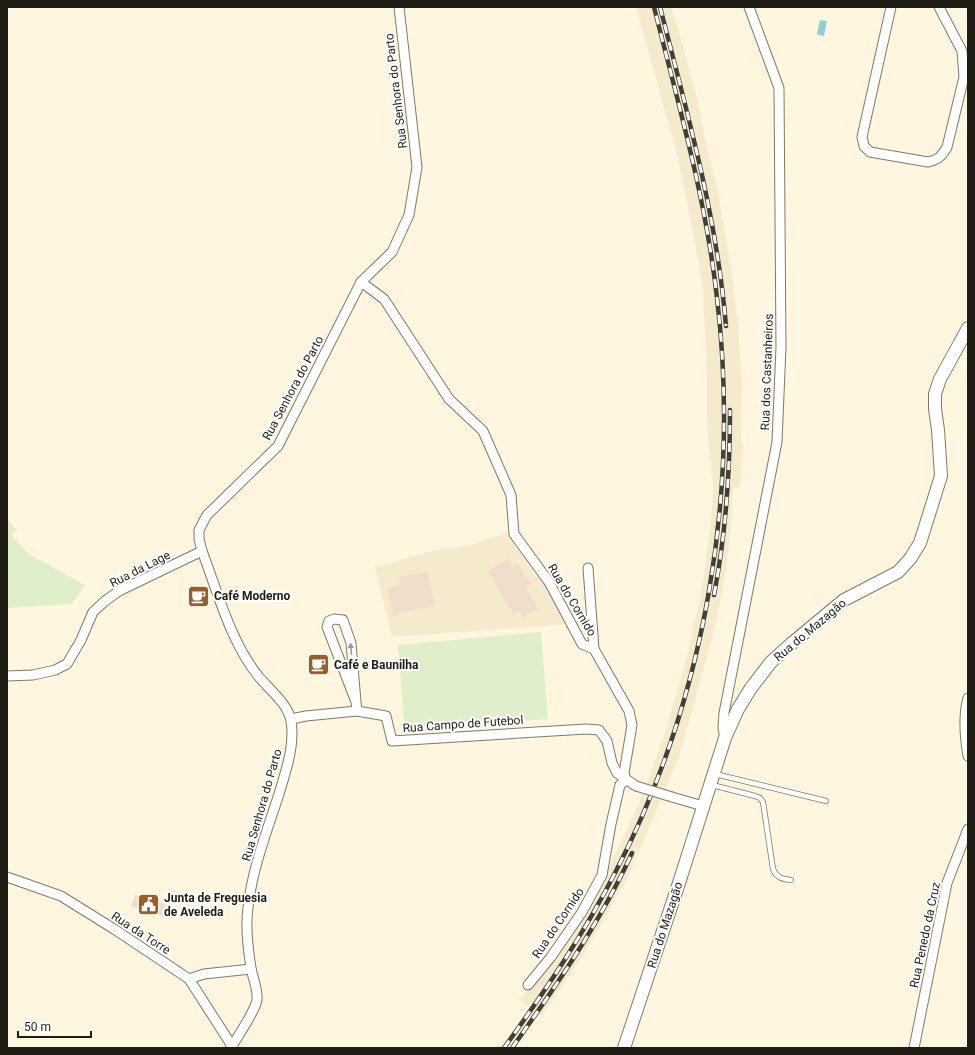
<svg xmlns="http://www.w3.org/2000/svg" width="975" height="1055" viewBox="0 0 975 1055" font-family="Roboto,sans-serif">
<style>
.built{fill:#f5eacb}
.green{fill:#dfeecb}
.water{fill:#8ccfd8}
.building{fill:#f0ddcb}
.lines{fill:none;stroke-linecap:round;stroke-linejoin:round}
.service-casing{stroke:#817964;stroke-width:6}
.minor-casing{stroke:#817964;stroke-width:11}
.tertiary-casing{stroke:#817964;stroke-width:14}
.service{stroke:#fff;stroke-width:4.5}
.minor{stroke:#fff;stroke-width:9}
.tertiary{stroke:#fff;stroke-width:12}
.rail-casing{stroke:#433f34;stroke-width:4.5}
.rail{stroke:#fff;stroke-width:3;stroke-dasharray:9;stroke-linecap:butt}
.minor-bridge-casing{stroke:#817964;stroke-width:11;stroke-linecap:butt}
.minor-bridge{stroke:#fff;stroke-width:9}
.oneway{fill:#9a9995}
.labels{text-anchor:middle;stroke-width:4;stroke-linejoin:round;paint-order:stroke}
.street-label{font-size:12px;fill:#1f1c14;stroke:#fff}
.poi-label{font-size:12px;font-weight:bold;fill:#1f1c14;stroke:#fff;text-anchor:start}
</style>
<rect width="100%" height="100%" fill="#fff6df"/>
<g class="built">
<path d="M636 7H671L678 28 697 98 707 148 718 191 733 282 738 325 742 383 741 442 743 443 740 487 733 488 731 523 726 571 715 627 679 757 671 776 629 874 606 916 582 957 542 1015 539 1014 515 1048H500L529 1007 518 999 521 998 554 957 596 892 610 865 643 795 666 730 685 665 701 594 710 533 712 510 713 488 707 423V380L703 288 695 243 677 154Z"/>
<path d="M507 533 510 539 533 572 536 578 541 575 569 624 392 637 375 567 441 549 467 546Z"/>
</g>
<g class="green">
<path d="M7 519 17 530 11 535 29 554 85 585 72 604 7 608Z"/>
<path d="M541 632 548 719 405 731 398 645Z"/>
</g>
<path class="water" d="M820 20 827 21 824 36 817 34Z"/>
<g class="building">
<path d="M508 559 512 567 518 563 531 584 526 587 538 608 523 617 519 611 513 614 488 571Z"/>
<path d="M427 571 435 605 394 615 387 589 401 585 399 578Z"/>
<path d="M135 895 166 904 162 916 131 906Z"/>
</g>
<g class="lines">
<defs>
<g id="service">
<path d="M715 774 826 801"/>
<path d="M712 785 755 796 760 798 763 802 773 869C777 878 782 879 791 880"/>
</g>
<g id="minor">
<path d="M891 7 862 137 864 146 870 152 928 162C938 160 942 156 947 147L964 77 962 51 939 7"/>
<path d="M361 282 384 299 449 399 483 431 511 495 514 534 549 582 582 644 594 649 629 711 632 725 624 773 626 780"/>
<path d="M588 568 594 649"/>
<path d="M7 676 33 675 55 670 67 664 81 640 93 612 105 601 119 591 202 551"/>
<path d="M968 698C963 715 965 738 968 756"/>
<path d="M356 702 351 643 343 620 334 619 329 621 327 627 356 702 357 711"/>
<path d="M291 719 306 716 357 711 386 716 392 741 586 729 599 730 607 741 612 763 617 773 636 786"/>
<path d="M725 738 723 728 724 713 777 442 781 347 779 88 749 7"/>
<path d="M672 797 703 806"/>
<path d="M7 877 61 896 114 929 189 979 232 1046"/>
<path d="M189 979 204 974 251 969"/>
<path d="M528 985 551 957 582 912 602 875 611 824 620 785 626 780"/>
<path d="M231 1048C237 1037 255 1012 257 1000 258 989 253 979 251 968 248 949 245 927 248 908 252 869 267 831 279 794 286 770 295 746 291 721 288 704 270 690 259 677 231 643 218 593 202 551L199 539V530L207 515 278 446 361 282 392 252 409 215 417 167 399 7"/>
<path d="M914 1048 947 883 968 829"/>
</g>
<path id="tertiary" d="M624 1048 679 883 725 738 738 709 751 688 771 662 791 644 844 600 898 572 910 559 920 543 941 476 938 430 935 409V394L940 379 968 328"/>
</defs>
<use href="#service" class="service-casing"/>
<use href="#minor" class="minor-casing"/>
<use href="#tertiary" class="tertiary-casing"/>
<use href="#service" class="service"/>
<use href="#minor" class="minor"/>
<use href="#tertiary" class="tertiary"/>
<defs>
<g id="rail">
<path d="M660 7C687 112 717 217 726 326"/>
<path d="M714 595C726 533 730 472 730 410"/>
<path d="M504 1048C545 991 584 934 616 871 706 697 740 492 717 298 706 199 678 103 654 7"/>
<path d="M512 1048C556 986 600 923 632 853"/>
</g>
</defs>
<use href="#rail" class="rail-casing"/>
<use href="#rail" class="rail"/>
<defs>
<path id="minor-bridge" d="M636 786 672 797"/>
</defs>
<use href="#minor-bridge" class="minor-bridge-casing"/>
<use href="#minor-bridge" class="minor-bridge"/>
</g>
<defs><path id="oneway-solid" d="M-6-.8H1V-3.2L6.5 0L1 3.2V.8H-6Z"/></defs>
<use class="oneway" href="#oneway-solid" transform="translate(351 649) rotate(-95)"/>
<defs>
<symbol id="cafe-square" viewBox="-11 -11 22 22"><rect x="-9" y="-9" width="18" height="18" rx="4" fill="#9c5d24" stroke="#fff"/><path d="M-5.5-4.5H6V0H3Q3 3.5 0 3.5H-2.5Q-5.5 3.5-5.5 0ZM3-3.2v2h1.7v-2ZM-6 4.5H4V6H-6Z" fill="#fff"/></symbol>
<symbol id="civic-square" viewBox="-11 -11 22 22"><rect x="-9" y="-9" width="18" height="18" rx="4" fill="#9c5d24" stroke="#fff"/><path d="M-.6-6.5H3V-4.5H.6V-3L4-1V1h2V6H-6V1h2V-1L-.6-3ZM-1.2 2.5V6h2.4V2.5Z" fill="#fff"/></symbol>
</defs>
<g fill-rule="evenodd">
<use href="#cafe-square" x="186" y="584" width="25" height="25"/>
<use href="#cafe-square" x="306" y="652" width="25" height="25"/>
<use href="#civic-square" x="136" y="892" width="25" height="25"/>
</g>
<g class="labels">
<g class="street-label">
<text transform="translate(396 91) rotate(-97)" y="4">Rua Senhora do Parto</text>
<text transform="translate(767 372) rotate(-88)" y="4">Rua dos Castanheiros</text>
<text transform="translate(293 388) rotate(-62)" y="4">Rua Senhora do Parto</text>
<text transform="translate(140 569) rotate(-27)" y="4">Rua da Lage</text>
<text transform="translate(572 600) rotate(59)" y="4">Rua do Cornido</text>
<text transform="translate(810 630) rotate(-40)" y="4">Rua do Mazagão</text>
<text transform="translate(463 724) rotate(-4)" y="4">Rua Campo de Futebol</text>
<text transform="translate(262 805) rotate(-74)" y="4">Rua Senhora do Parto</text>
<text transform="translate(558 923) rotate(-56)" y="4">Rua do Cornido</text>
<text transform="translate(665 925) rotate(-72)" y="4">Rua do Mazagão</text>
<text transform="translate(141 933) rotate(33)" y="4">Rua da Torre</text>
<text transform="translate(925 935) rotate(-78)" y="4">Rua Penedo da Cruz</text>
</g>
<g class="poi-label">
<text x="214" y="600">Café Moderno</text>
<text x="334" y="669">Café e Baunilha</text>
<text x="164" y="902">Junta de Freguesia<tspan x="164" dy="14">de Aveleda</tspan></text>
</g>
</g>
<rect width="975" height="1055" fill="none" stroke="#1f1c14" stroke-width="16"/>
<path d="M18 1031v6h73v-6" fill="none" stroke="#1f1c14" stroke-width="2"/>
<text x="24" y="1031" font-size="12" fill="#1f1c14" stroke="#ffffff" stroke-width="3" paint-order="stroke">50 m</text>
</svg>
